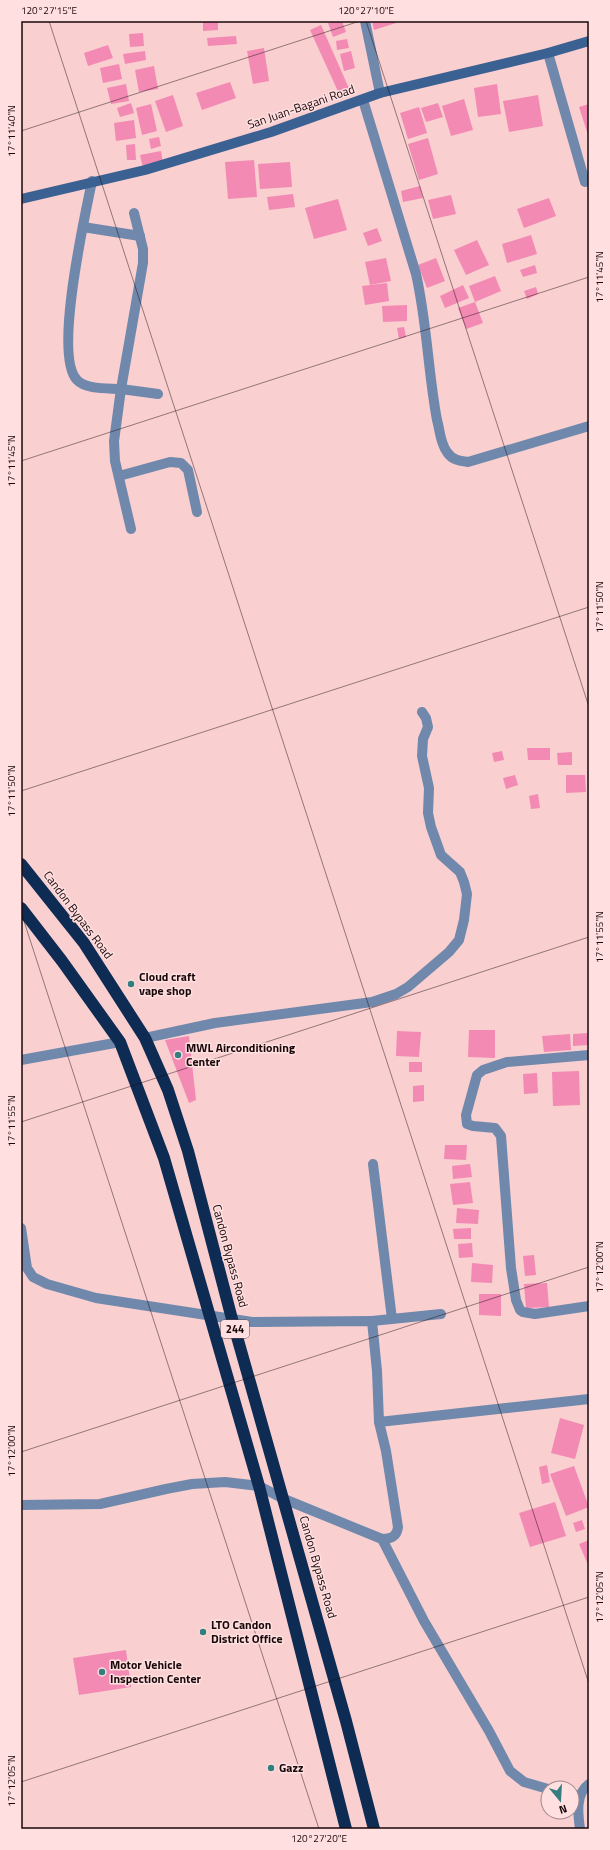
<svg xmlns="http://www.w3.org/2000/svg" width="610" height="1850" viewBox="0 0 610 1850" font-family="'Titillium Web',sans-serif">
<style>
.building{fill:#f38ab3}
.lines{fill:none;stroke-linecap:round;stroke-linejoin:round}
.street{stroke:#6f88ab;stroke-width:10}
.secondary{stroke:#3b6092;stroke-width:10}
.highway{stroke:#0d2b53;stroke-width:12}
.ticks{fill:none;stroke:#19080a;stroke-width:1;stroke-opacity:0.45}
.poi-dot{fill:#357e7f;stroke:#ffdfe0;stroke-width:1.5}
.labels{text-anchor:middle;stroke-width:3;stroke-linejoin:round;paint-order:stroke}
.shield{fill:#ffdfe0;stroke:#5e484a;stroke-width:1}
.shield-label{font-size:11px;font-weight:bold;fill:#19080a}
.street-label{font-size:12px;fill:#19080a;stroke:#ffdfe0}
.poi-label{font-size:12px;font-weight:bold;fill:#19080a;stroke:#ffdfe0;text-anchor:start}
.neatline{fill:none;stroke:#19080a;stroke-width:1.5}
.ticks-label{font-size:10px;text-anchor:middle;fill:#19080a}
</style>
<rect width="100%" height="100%" fill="#f9cfd0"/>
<g class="building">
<path d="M203 21H218V30L203 31Z"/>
<path d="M334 21H342L346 32 333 37 328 23Z"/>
<path d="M372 21H395L396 23 374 30Z"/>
<path d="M321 25 351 93 341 98 310 30Z"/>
<path d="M143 33 144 46 130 47 129 34Z"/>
<path d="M236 36 237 44 208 46 207 38Z"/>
<path d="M347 39 349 48 337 50 336 41Z"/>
<path d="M108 45 113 58 88 66 84 53Z"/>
<path d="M264 48 269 81 253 84 247 51Z"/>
<path d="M145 51 146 60 125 64 123 54Z"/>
<path d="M351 51 355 68 344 71 340 54Z"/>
<path d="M119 64 122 79 103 83 100 68Z"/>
<path d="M154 66 158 89 139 92 135 70Z"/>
<path d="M230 82 236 98 202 110 196 93Z"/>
<path d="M126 84 129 101 111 104 107 88Z"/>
<path d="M497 84 501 114 478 117 474 88Z"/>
<path d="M173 95 183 126 166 132 155 101Z"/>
<path d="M538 95 543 126 509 132 503 101Z"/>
<path d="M464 99 473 130 451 136 442 106Z"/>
<path d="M131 103 134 113 120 117 117 108Z"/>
<path d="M438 103 443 117 426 122 421 108Z"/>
<path d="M151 104 157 131 142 135 136 108Z"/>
<path d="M589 104V138L579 107Z"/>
<path d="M419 107 427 133 408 139 400 113Z"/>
<path d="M134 120 136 138 116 141 114 123Z"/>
<path d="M159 137 161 146 151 149 149 139Z"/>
<path d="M428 138 438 174 419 180 408 144Z"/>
<path d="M135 144 136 160H127L126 145Z"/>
<path d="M161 151 163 163 143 168 140 155Z"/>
<path d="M254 160 257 197 228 199 225 162Z"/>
<path d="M290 162 292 187 260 189 258 164Z"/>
<path d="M420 186 423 198 403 202 401 191Z"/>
<path d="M293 194 295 207 269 210 267 197Z"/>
<path d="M451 195 456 214 433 219 428 200Z"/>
<path d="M549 198 556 216 524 228 517 209Z"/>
<path d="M338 199 347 230 314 239 305 208Z"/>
<path d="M377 228 382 241 368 246 363 233Z"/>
<path d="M531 235 537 254 507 263 502 244Z"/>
<path d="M477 240 489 265 466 275 454 250Z"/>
<path d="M386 258 391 281 370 285 365 262Z"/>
<path d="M436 258 445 281 427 288 418 265Z"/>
<path d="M535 265 537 273 523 277 520 270Z"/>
<path d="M495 276 501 291 475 302 469 286Z"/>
<path d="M387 283 389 301 365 305 362 286Z"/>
<path d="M463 285 469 298 445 308 440 296Z"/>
<path d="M536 287 538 294 527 299 524 291Z"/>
<path d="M475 302 483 323 466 329 458 308Z"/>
<path d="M407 305V321L383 322 382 306Z"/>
<path d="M404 327 406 337 399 339 397 328Z"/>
<path d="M527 748H550V760H528Z"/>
<path d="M502 751 504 760 494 762 492 753Z"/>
<path d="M572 752V765H558L557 753Z"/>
<path d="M515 775 518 785 506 789 503 778Z"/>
<path d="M566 775H585L586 792 566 793Z"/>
<path d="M538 794 540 808 531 809 529 796Z"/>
<path d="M469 1030H495V1058L468 1057Z"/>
<path d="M397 1031 421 1032 419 1057 396 1056Z"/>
<path d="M589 1033V1045L573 1046V1034Z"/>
<path d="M570 1034 571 1050 544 1052 542 1036Z"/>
<path d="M189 1036 196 1100 189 1103 165 1040Z"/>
<rect x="409" y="1062" width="13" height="10"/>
<path d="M579 1071 580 1105 553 1106 552 1072Z"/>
<path d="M537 1073 538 1093 524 1094 523 1074Z"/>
<path d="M424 1085V1101L413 1102V1086Z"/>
<path d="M445 1145H467L466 1160 444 1159Z"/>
<path d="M470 1164 472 1177 453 1179 452 1166Z"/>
<path d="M470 1182 473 1203 453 1205 450 1184Z"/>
<path d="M457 1208 479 1210 478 1224 456 1223Z"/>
<path d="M471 1228V1239H454L453 1229Z"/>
<path d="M472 1243 473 1257 459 1258 458 1244Z"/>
<path d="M534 1255 536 1275 525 1276 523 1256Z"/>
<path d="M472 1263 493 1265 492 1283 471 1282Z"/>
<path d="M547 1283 549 1307 526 1308 524 1284Z"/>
<path d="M479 1294H501V1316L479 1315Z"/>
<path d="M560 1418 584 1425 575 1459 551 1453Z"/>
<path d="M547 1465 550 1482 542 1484 539 1467Z"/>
<path d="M574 1466 589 1507 566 1516 550 1474Z"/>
<path d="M555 1502 566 1536 530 1547 519 1513Z"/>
<path d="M582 1520 585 1529 576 1532 573 1523Z"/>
<path d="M589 1540V1567L579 1544Z"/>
<path d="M126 1650 131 1687 79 1695 73 1658Z"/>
</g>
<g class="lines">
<g class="street">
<path d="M365 21 380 93"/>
<path d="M548 53 585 182"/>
<path d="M363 100 416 274C427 322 428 372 437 420 440 430 440 443 447 452 452 460 460 461 468 462L589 426"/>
<path d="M92 181C85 216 53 356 77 380 86 390 109 388 121 389L143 263V249L134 213"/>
<path d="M83 227 140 236"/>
<path d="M119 476 170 462 181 463 188 470 197 512"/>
<path d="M131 529 115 461 114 441 121 389 158 394"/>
<path d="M145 1038 215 1023 372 1002 396 994 408 987 449 952 459 940 464 920 467 894 464 882 460 872 441 855 431 827 428 813 429 788 422 756 423 739 428 727 426 718 422 712"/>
<path d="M589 1055 507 1062 483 1070 477 1075 466 1115 467 1124 473 1126 495 1128 501 1136 511 1268 516 1300 520 1310 523 1312 535 1314 589 1306"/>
<path d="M21 1060 120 1042"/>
<path d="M373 1164 392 1319"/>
<path d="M21 1228 27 1268 33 1277 47 1284 96 1298 252 1322 372 1321 377 1371 379 1422 386 1451 398 1527C397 1536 392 1539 382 1539L284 1499 259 1486 225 1482 192 1484 166 1489 100 1504 21 1505"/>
<path d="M372 1321 441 1314"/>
<path d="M379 1422 589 1399"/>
<path d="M382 1539 424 1621 489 1731 510 1771 524 1782 548 1789"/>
<path d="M580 1829C578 1814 575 1794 589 1784"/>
</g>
<path class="secondary" d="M21 199 145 170 271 132 380 93 548 53 589 41"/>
<g class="highway">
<path d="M21 864 84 943 145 1038 168 1090 188 1151 232 1319 346 1721 374 1829"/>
<path d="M21 908 62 961 120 1042 164 1158 259 1486 346 1829"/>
</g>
</g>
<path class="ticks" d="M49 21 589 1684M366 21 589 707M21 131 360 21M21 461 589 277M21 791 589 607M21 912 319 1829M21 1122 589 937M21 1452 589 1267M21 1782 589 1597"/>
<g class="poi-dot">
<circle cx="131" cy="984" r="4"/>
<circle cx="178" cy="1055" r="4"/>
<circle cx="203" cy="1632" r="4"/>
<circle cx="102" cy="1672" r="4"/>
<circle cx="271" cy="1768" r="4"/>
</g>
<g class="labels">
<rect class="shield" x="221" y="1320" width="28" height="18" rx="3"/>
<g class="shield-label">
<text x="235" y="1333">244</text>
</g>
<g class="street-label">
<text transform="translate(301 107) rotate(-19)" y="4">San Juan-Bagani Road</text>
<text transform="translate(78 915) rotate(53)" y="4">Candon Bypass Road</text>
<text transform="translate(230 1256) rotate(75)" y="4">Candon Bypass Road</text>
<text transform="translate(318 1567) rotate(74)" y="4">Candon Bypass Road</text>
</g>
<g class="poi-label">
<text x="139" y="981">Cloud craft<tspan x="139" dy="14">vape shop</tspan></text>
<text x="186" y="1052">MWL Airconditioning<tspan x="186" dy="14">Center</tspan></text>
<text x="211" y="1629">LTO Candon<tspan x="211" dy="14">District Office</tspan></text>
<text x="110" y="1669">Motor Vehicle<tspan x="110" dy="14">Inspection Center</tspan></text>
<text x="279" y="1772">Gazz</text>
</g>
</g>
<rect width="610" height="1850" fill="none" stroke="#ffdfe0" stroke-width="44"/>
<g transform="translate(560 1800) rotate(162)"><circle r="19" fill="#ffdfe0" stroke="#a3898a"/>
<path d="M0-3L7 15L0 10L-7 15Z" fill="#357e7f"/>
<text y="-6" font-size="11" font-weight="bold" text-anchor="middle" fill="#19080a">N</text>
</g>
<rect x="22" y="22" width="566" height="1806" class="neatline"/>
<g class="ticks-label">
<text x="49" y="14">120°27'15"E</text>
<text x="366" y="14">120°27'10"E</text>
<text transform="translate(11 131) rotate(-90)" y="4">17°11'40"N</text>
<text transform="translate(599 277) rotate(-90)" y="4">17°11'45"N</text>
<text transform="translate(11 461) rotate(-90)" y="4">17°11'45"N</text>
<text transform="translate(599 607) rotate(-90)" y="4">17°11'50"N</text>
<text transform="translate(11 791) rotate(-90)" y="4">17°11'50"N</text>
<text transform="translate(599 937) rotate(-90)" y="4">17°11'55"N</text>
<text transform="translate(11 1121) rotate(-90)" y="4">17°11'55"N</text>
<text transform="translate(599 1267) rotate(-90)" y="4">17°12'00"N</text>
<text transform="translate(11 1451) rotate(-90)" y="4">17°12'00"N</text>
<text transform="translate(599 1597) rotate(-90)" y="4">17°12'05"N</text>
<text transform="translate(11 1781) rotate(-90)" y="4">17°12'05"N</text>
<text x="319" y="1842">120°27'20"E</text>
</g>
</svg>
